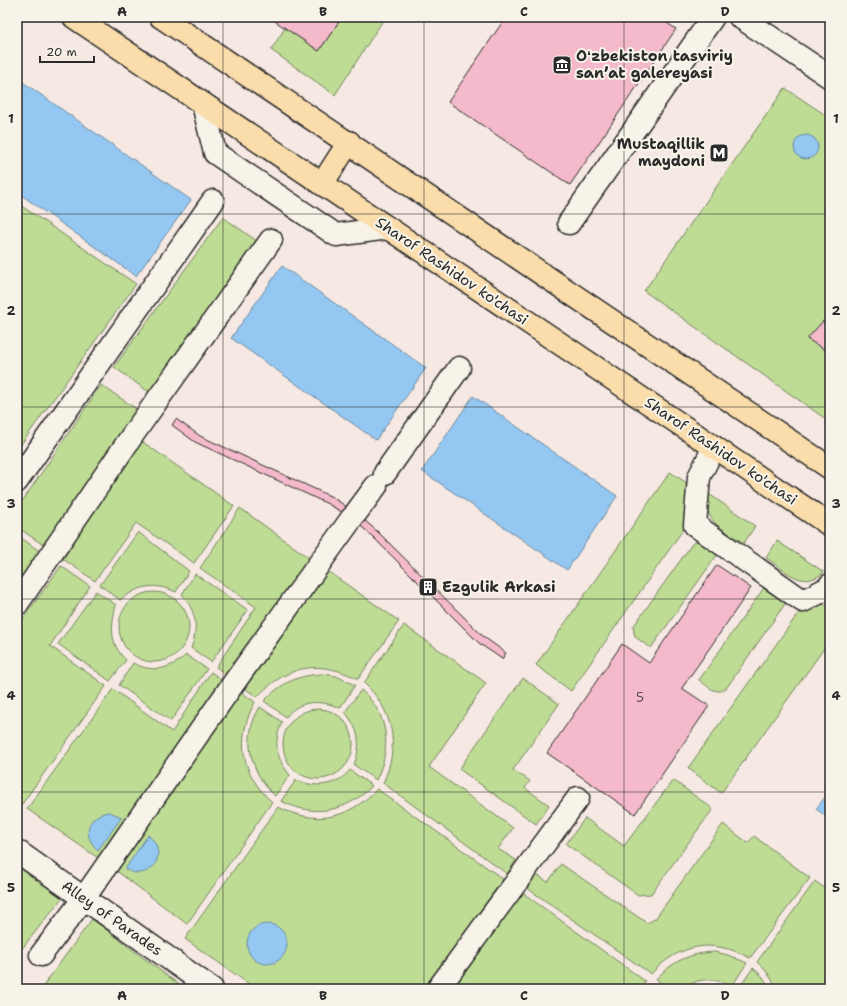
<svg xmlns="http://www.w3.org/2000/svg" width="847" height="1006" viewBox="0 0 847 1006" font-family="'Shantell Sans',sans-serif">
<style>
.green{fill:#bedc94;stroke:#748460}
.water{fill:#94c8f2;stroke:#6a89a2}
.building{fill:#f4bacb;stroke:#2b2b2b}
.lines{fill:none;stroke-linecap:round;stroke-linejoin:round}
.minor-casing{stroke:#2b2b2b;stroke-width:25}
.major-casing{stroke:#2b2b2b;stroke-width:25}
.minor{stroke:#f7f3e8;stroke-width:22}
.major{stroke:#fbddab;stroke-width:22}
.grid{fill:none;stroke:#2b2b2b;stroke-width:1;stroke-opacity:0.55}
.labels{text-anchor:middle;stroke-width:4;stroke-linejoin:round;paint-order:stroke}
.number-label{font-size:13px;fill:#5d4f53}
.poi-label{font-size:15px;font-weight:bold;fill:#2b2b2b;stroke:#f7f3e8;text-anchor:start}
.street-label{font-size:15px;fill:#2b2b2b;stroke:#f7f3e8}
.neatline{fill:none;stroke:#2b2b2b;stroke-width:1.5}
.grid-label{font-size:13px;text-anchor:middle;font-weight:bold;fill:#2b2b2b}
</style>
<rect width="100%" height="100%" fill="#f6e8e2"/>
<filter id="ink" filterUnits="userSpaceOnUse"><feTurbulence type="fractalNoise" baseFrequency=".025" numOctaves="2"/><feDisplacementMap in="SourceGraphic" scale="8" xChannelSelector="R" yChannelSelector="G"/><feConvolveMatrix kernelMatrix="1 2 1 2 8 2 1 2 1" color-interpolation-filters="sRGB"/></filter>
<g filter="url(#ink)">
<g class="green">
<path d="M342 17H385L335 95 271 50 285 28 319 51Z"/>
<path d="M785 88 830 118V422L644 291Z"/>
<path d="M17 203 136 284 17 450Z"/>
<path d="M223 217 261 244 153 395 114 367Z"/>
<path d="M101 385 141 412 48 548 17 527V509Z"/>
<path d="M140 440 234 506 194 563 136 523 95 581 63 559Z"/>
<path d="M670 472 690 485 687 524 571 691 536 665Z"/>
<path d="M709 494 755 526 744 543C725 530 700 521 709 494Z"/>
<path d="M240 508 312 560 229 677 216 667 256 607 200 568Z"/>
<path d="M138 532 189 571 176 592C154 582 138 586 120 600L100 585Z"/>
<path d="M17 535 45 555 17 595Z"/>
<path d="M700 539 720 551 651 648 635 637 633 627 692 544Z"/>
<path d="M777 541 824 572C803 591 785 570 766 558Z"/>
<path d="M61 566 90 586 50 646 106 686 17 811V627Z"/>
<path d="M323 568 399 621 358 679C320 659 287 665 257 697L240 685Z"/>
<path d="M195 574 248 610 211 662 191 648C199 628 196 611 182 594Z"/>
<path d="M768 582 786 601 785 604 727 687C718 697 707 686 699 680Z"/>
<path d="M96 591 116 605C111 626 109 644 126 660L110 681 58 644Z"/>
<circle cx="154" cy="627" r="35"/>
<path d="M815 603 823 604 830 609V640L721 793 688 768 802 608Z"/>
<path d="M404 625 486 683 429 767 513 828 498 849 516 860 507 874 383 783C400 746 394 711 364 683Z"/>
<path d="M186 655 207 669 171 721 119 685 133 663C152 673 170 670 186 655Z"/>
<path d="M211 672 226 683 101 860 27 809 113 689 172 732Z"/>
<path d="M323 674 336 676 355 685 340 708C322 700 299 699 286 717L264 701C281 683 298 675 323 674Z"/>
<path d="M523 678 559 704 513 770 530 781 525 788 549 805 536 824 459 769Z"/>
<path d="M237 689 255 702C235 739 241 774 272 802L187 924 114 869Z"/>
<path d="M361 690C389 714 392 748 376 780L354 765C362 744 359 729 345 712Z"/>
<path d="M260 707 282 722C273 743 276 758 290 775L275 796C250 773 241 737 260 707Z"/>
<circle cx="318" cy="744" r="35"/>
<path d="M350 770 372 786C347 812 314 818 281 801L296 780C315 788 336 787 350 770Z"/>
<path d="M673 780 713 809 651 894 638 895 566 844 585 818 624 846Z"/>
<path d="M377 789 503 879 425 989H256L185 939 278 807C317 826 348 819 377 789Z"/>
<path d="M723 824 748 843 754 836 810 878 750 958C713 938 680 943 651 974L524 886 534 873 548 882 561 864 647 923 655 919Z"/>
<path d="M17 866 62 898 17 955Z"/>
<path d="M815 881 830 892V989H778L766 971 757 962Z"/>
<path d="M520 891 645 981 641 989H449Z"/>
<path d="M92 919 185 989H41Z"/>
<path d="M715 952 728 955 747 963 732 986C721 981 710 978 698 981 688 984 679 993 669 988 664 986 660 982 656 979 673 961 690 953 715 952Z"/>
<path d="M753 968 762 976 771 989H738Z"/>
</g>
<g class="water">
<path d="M17 78 191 200 136 276 17 192Z"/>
<circle cx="806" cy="147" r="12"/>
<path d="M282 266 426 368 376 440 231 338Z"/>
<path d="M473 396 617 496 567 570 422 471Z"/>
<path d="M829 792 830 793V819L816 809Z"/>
<path d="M109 812 122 817 98 850C81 835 87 815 109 812Z"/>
<path d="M148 835C171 854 150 884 125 869Z"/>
<circle cx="267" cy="944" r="20"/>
</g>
<g class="building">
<path d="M269 17H342L319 51Z"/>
<path d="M506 17H658L676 29 570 185 448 102Z"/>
<path d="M823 321 830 327V353L807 339Z"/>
<path d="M176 419 200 436 332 497 356 513 378 532 484 637 506 653 502 659 480 644 373 537 352 518 328 504 195 442 172 425Z"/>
<path d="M717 565 751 588 682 688 709 706 635 814 547 753 622 644 649 663Z"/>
</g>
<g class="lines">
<defs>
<g id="minor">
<path d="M740 17 830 77"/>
<path d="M203 104 215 153 336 235 388 228"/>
<path d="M569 223 713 17"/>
<path d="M714 447 699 477 695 525 803 601 828 588 830 585"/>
<path d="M385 473 459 368"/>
<path d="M17 481 213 201"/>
<path d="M356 513 376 486"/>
<path d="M17 604 134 433 271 240"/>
<path d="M17 851 212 989"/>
<path d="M41 955 84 898 233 684 352 518"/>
<path d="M438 989 578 798"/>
</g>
<g id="major">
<path d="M74 17 830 525"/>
<path d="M161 17 830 468"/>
<path d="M322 184 349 142"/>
</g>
</defs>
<use href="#minor" class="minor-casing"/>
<use href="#major" class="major-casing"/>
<use href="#minor" class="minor"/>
<use href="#major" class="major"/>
</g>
</g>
<path class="grid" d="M223 17V989M424 17V989M624 17V989M17 214H830M17 407H830M17 599H830M17 792H830"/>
<defs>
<symbol id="museum-square" viewBox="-11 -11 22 22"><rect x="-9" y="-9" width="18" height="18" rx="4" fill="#2b2b2b" stroke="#f7f3e8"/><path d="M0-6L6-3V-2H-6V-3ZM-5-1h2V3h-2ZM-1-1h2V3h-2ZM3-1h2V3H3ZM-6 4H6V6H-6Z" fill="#fff"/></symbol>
<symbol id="metro-square" viewBox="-11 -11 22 22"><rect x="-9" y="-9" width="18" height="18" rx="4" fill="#2b2b2b" stroke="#f7f3e8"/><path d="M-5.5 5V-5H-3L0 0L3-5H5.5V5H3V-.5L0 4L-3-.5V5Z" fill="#fff"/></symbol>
<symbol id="building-square" viewBox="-11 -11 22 22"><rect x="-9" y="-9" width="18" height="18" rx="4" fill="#2b2b2b" stroke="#f7f3e8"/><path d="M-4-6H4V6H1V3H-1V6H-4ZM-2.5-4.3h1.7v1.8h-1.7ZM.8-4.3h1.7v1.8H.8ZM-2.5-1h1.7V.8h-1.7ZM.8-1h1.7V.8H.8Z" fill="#fff"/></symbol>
</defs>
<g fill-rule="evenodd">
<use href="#museum-square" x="551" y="54" width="22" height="22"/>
<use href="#metro-square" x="708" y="142" width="22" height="22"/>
<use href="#building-square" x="417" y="576" width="22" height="22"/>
</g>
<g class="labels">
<g class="number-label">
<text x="640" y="702">5</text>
</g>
<g class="poi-label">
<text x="576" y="61">Oʻzbekiston tasviriy<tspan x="576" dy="17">sanʼat galereyasi</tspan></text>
<text x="705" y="149" text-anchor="end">Mustaqillik<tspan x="705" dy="17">maydoni</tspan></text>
<text x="442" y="592">Ezgulik Arkasi</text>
</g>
<g class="street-label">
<text transform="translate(452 271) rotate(34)" y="5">Sharof Rashidov ko'chasi</text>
<text transform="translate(721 451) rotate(34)" y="5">Sharof Rashidov ko'chasi</text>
<text transform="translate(112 918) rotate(35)" y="5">Alley of Parades</text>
</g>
</g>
<rect width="847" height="1006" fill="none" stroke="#f7f3e8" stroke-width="44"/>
<path d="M40 56v6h54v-6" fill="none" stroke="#2b2b2b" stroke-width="2"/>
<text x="46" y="56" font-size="12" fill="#2b2b2b" stroke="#f7f3e8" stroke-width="3" paint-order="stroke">20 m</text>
<rect x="22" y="22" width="803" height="962" class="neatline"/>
<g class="grid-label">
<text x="122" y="16">A</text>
<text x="323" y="16">B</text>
<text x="524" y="16">C</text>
<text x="725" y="16">D</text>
<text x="11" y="123">1</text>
<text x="836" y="123">1</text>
<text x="11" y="315">2</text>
<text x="836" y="315">2</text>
<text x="11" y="508">3</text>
<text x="836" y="508">3</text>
<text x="11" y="700">4</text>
<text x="836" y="700">4</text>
<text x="11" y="892">5</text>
<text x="836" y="892">5</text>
<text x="122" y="1000">A</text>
<text x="323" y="1000">B</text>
<text x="524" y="1000">C</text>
<text x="725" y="1000">D</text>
</g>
</svg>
